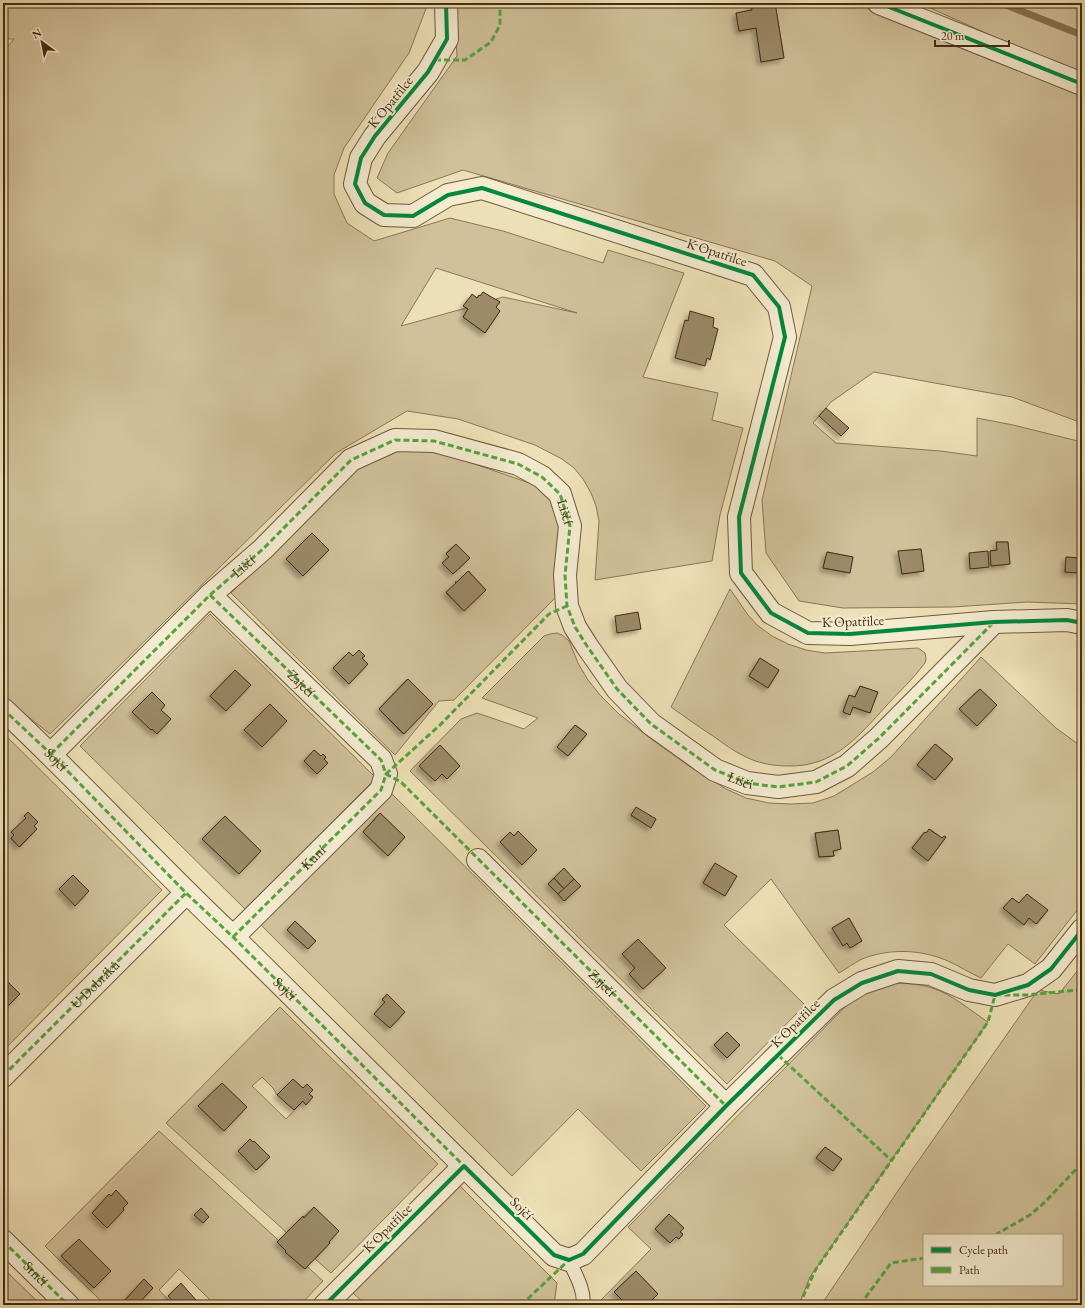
<svg xmlns="http://www.w3.org/2000/svg" width="1085" height="1308" viewBox="0 0 1085 1308" font-family="'EB Garamond',serif">
<style>
.green{fill:#d1c19a;stroke:#8a7656;fill-rule:evenodd}
.lines{fill:none;stroke-linecap:round;stroke-linejoin:round}
.stream{stroke:#877354;stroke-width:7}
.building{fill:#9c8a68;stroke:#442c13;filter:url(#shadow)}
.service-casing{stroke:#6e593c;stroke-width:15}
.minor-casing{stroke:#6e593c;stroke-width:24}
.service{stroke:#f4ebd0;stroke-width:13}
.minor{stroke:#f4ebd0;stroke-width:22}
.quiet{stroke:#55a43f;stroke-width:3;stroke-dasharray:6 3;stroke-linecap:butt}
.cycleway-casing{stroke:#f4ebd0;stroke-width:6}
.cycleway{stroke:#00873e;stroke-width:4}
.labels{text-anchor:middle;stroke-width:4;stroke-linejoin:round;paint-order:stroke}
.street-label{font-size:14px;fill:#442c13;stroke:#f4ebd0}
</style>
<defs>
<filter id="shadow"><feDropShadow dx="-3.5" dy="3.5" stdDeviation="2" flood-color="#0004"/></filter>
</defs>
<rect width="100%" height="100%" fill="#eee0b6"/>
<filter id="stains"><feTurbulence type="fractalNoise" baseFrequency=".005" numOctaves="4"/><feColorMatrix values="0 0 0 0 .2 0 0 0 0 .09 0 0 0 0 .02 0 0 0 .5 -.17"/></filter>
<radialGradient id="worn" r=".72"><stop offset=".6" stop-color="#630" stop-opacity="0"/><stop offset="1" stop-color="#630" stop-opacity=".3"/></radialGradient>
<g class="green">
<path d="M3 3H427V6L409 53 344 148 334 175V194L347 223 374 241 450 218 503 231 603 263 608 250 684 273 643 377 718 393 712 420 743 428 720 515 712 561 595 580 599 521 596 506 591 493 583 479 574 468 562 459 535 445 458 419 407 411 336 453 50 734 3 697V52L14 39H3ZM436 268 577 313 503 297 496 299 500 302 496 307 500 311 485 333 463 317 468 309 466 308 401 326Z"/>
<path d="M454 3H751L752 10 736 13 739 31 756 28 761 62 784 58 775 3H854L956 40 1030 74 1082 96V423L1012 397 874 372 831 402 813 423 836 443 941 451 977 456V418L1013 425 1082 442V604L1027 602 953 607 843 608 799 601 766 553 762 500 812 286 775 261 463 170 397 193 377 178 388 153 457 56ZM997 542H1008L1010 564 991 566 990 551 997 550ZM921 549 924 571 902 574 899 552ZM827 552 853 557 849 573 823 568ZM1066 557 1080 558 1079 573 1065 572Z"/>
<path d="M919 3H1082V74L1057 65Z"/>
<path d="M405 448 443 453 535 485 544 490 560 514 559 594 454 700 439 701 395 755 231 593 349 475 369 459ZM312 533 329 550 303 576 286 559ZM456 544 470 558 453 574 442 563 449 557 446 553ZM469 571 486 590 464 611 446 593 456 583 455 582H457ZM359 650 365 656 362 658 368 664 349 684 333 668 349 652 353 656ZM407 679 433 704 403 734 379 709Z"/>
<path d="M730 589 748 615 757 625 772 636 788 644 806 650 825 653 918 648 925 653 926 659 925 663C914 678 899 692 887 705 858 737 834 767 788 766 772 766 757 763 744 756 733 751 723 743 713 736 699 727 685 717 671 707ZM760 658 779 671 768 688 749 676ZM860 686 877 692 870 713 853 707 843 712 849 695 855 697Z"/>
<path d="M210 614 376 778 246 910 80 746ZM235 670 251 685 226 711 210 696ZM152 692 165 705 161 710 171 719 157 734 152 729 151 730 133 712ZM270 704 287 721 245 730V729ZM314 750 321 756 326 757 317 774 304 761ZM225 816 261 851 239 874 202 839Z"/>
<path d="M557 633 562 635 569 641 578 663 588 680 600 695 619 714 654 741 692 768 726 789 746 798 769 803 791 804 813 803 834 796 873 772 891 757 981 657 1056 728 1082 747V904L1035 964 1008 944 981 978C970 973 959 966 948 961 921 949 887 948 860 960 853 964 846 969 839 973L771 879 724 925 805 1005 727 1084 410 771 461 719 477 713 524 729 538 718 482 698 544 636 550 634ZM980 689 997 705 977 725 960 709 974 694ZM576 725 587 734 568 756 557 747ZM936 744 953 759 935 780 917 765ZM440 745 460 766 447 779 442 774 435 781 420 766ZM636 808 656 819 651 827 631 816ZM930 829 942 838 944 836 946 837 944 840 928 861 912 848 924 832 926 833ZM838 830 841 849 833 851 834 856 819 857 815 833ZM510 832 514 836 519 832 537 850 522 864 500 842ZM715 863 725 896 703 883ZM564 869 580 886 565 901 548 884ZM1012 898 1019 903 1048 910 1037 924 1029 918 1024 925 1003 908ZM849 918 862 941 850 948 847 943 843 946 832 928ZM638 939 666 968 643 989 629 974 635 968ZM727 1032 740 1045 727 1058 714 1045Z"/>
<path d="M3 733 162 890 3 1051V1011L20 994 3 977ZM26 818 38 822 34 826 37 829 20 847 11 839 14 835 12 832ZM73 876 89 891 75 905 59 889Z"/>
<path d="M390 792 706 1106 641 1171 578 1109 512 1176 259 923ZM380 813 405 837 388 856 363 832ZM295 921 316 941 308 949 287 930ZM387 994 405 1012 390 1028 374 1014 385 1002 382 999Z"/>
<path d="M1082 965V1305H821L912 1170 1038 990 1059 994ZM924 1235H1062V1285H924Z"/>
<path d="M898 983C910 984 921 984 932 988 952 994 971 1011 988 1022L810 1277 799 1305H647L658 1294 636 1271 614 1292 627 1305H600L601 1300 651 1249 628 1227 847 1005C866 991 875 987 898 983ZM825 1147 842 1159 833 1171 816 1158ZM669 1214 684 1228 680 1232 683 1235 679 1239 676 1237 670 1243 655 1229Z"/>
<path d="M280 1007 438 1164 331 1273 315 1259 330 1243 314 1207 287 1233 166 1123ZM262 1077 273 1088 277 1095 293 1079 303 1088 307 1084 313 1090 309 1094 313 1097 306 1104 303 1101 286 1119 252 1086ZM222 1083 247 1107 224 1131 199 1107ZM250 1139 253 1142 254 1141 270 1157 257 1170 238 1151Z"/>
<path d="M159 1131 323 1281 300 1305H215L179 1269 159 1290 173 1305H137L153 1288 144 1280 125 1300 130 1305H105L45 1246ZM116 1191 128 1203 123 1208 124 1210 107 1228 92 1213 109 1195 111 1196ZM79 1239 111 1271 94 1288 62 1256Z"/>
<path d="M460 1186 557 1283 554 1305H366L353 1293Z"/>
<path d="M3 1268 41 1305H3Z"/>
</g>
<g class="lines">
<path class="stream" d="M1001 3 1082 35"/>
</g>
<g class="building">
<path d="M751 3H775L784 58 761 62 756 28 739 31 736 13 752 10Z"/>
<path d="M483 292 500 302 496 307 500 311 485 333 463 317 468 309 463 306 470 297 472 294 477 298 479 295 480 296Z"/>
<path d="M690 311 714 318 713 327 718 329 710 360 707 358 705 366 675 358 685 320 688 321Z"/>
<path d="M826 408 849 428 841 436 819 416Z"/>
<path d="M312 533 329 550 303 576 286 559Z"/>
<path d="M996 542H1008L1010 564 991 566 990 551 997 550Z"/>
<path d="M456 544 470 558 453 574 442 563 449 557 446 554Z"/>
<path d="M921 549 924 571 902 574 898 551Z"/>
<path d="M988 551 989 567 970 569 969 553Z"/>
<path d="M827 552 853 557 850 573 823 568Z"/>
<path d="M1066 557 1080 558 1079 573 1065 572Z"/>
<path d="M468 571 486 590 464 611 446 592 456 583 455 582H457Z"/>
<path d="M638 612 641 629 617 633 615 616Z"/>
<path d="M359 650 365 656 362 658 368 664 349 684 333 668 349 652 353 656Z"/>
<path d="M760 658 779 670 768 688 749 676Z"/>
<path d="M235 670 251 685 226 711 210 696Z"/>
<path d="M408 679 433 704 404 734 379 709Z"/>
<path d="M860 686 878 692 870 713 853 707 850 715 843 712 849 695 855 697Z"/>
<path d="M980 689 997 705 977 726 959 709Z"/>
<path d="M152 692 165 705 161 710 171 719 157 734 152 729 151 730 132 712Z"/>
<path d="M270 704 287 721 262 747 244 730Z"/>
<path d="M575 725 587 734 568 756 557 747Z"/>
<path d="M935 744 953 759 935 780 917 765Z"/>
<path d="M440 745 460 766 447 779 442 774 435 781 419 766Z"/>
<path d="M314 750 321 756 323 754 326 757 324 759 328 763 317 774 304 761Z"/>
<path d="M636 807 656 819 651 828 631 815Z"/>
<path d="M28 812 38 822 34 826 37 829 19 847 11 838 14 835 11 832 26 818 24 816Z"/>
<path d="M380 813 405 837 388 856 363 832Z"/>
<path d="M225 816 261 851 239 874 202 839Z"/>
<path d="M929 829 942 838 944 836 946 837 928 861 912 848 925 832 926 833Z"/>
<path d="M838 830 841 849 833 851 834 856 819 857 815 833Z"/>
<path d="M518 831 537 850 522 865 500 842 510 832 514 836Z"/>
<path d="M715 863 737 876 725 896 703 883Z"/>
<path d="M564 868 574 879 564 889 554 878Z"/>
<path d="M73 875 89 891 75 906 59 889Z"/>
<path d="M554 878 564 889 558 894 548 884Z"/>
<path d="M574 879 581 886 564 901 558 894Z"/>
<path d="M1027 894 1048 910 1036 924 1029 918 1024 925 1003 908 1012 898 1019 903Z"/>
<path d="M849 918 862 941 850 948 847 943 843 946 832 928Z"/>
<path d="M295 921 316 941 308 949 287 930Z"/>
<path d="M638 939 666 968 643 989 629 974 635 968 622 954Z"/>
<path d="M3 977 20 994 3 1011Z"/>
<path d="M387 994 405 1012 390 1028 374 1014 385 1002 382 1000Z"/>
<path d="M727 1032 740 1045 727 1058 714 1045Z"/>
<path d="M293 1079 303 1088 307 1084 313 1090 309 1094 313 1097 306 1105 303 1101 294 1110 277 1095Z"/>
<path d="M222 1083 247 1107 224 1131 198 1106Z"/>
<path d="M250 1139 253 1142 254 1141 270 1157 256 1170 238 1151Z"/>
<path d="M825 1147 842 1159 833 1171 816 1158Z"/>
<path d="M116 1190 128 1203 123 1208 124 1210 107 1228 92 1213 109 1194 111 1196Z"/>
<path d="M314 1207 339 1231 329 1242 330 1243 305 1269 285 1252 286 1251 277 1242 303 1216 304 1218Z"/>
<path d="M201 1208 209 1217 203 1223 194 1215Z"/>
<path d="M669 1214 684 1228 680 1232 683 1234 679 1239 676 1237 670 1243 655 1229Z"/>
<path d="M79 1239 111 1271 94 1288 61 1256Z"/>
<path d="M636 1271 658 1294 647 1305H627L614 1292Z"/>
<path d="M144 1279 153 1288 137 1305H130L125 1300Z"/>
<path d="M181 1283 196 1300 191 1305H176L168 1296Z"/>
</g>
<g class="lines">
<defs>
<path id="service" d="M569 1260C575 1274 585 1290 583 1305"/>
<g id="minor">
<path d="M446 3 447 39 428 72 375 136 361 158 355 184 365 203 384 215 413 216 448 195 482 188 753 275 779 307 785 337 739 517 741 573 771 613 808 633 850 634 994 622 1067 620 1082 623"/>
<path d="M879 3 1082 84"/>
<path id="s1" d="M210 595 381 760 386 774 381 790 233 937"/>
<path d="M3 712 4 710C83 784 155 864 233 937L554 1255 569 1260 583 1254 726 1106 834 1000 862 983 898 971 931 974 969 990 995 995 1028 985 1051 969 1082 930"/>
<path id="s2" d="M51 754 210 595 263 549 351 460 395 440 434 441 518 464 542 477 560 494 570 526 565 575 567 606 575 627 587 646 617 689 651 724 715 770 747 783 778 787 816 782 847 766 879 738 994 622"/>
<path d="M478 860 726 1106"/>
<path d="M3 1076 186 893"/>
<path d="M3 1241 68 1305"/>
<path d="M325 1305 464 1166"/>
</g>
</defs>
<use href="#service" class="service-casing"/>
<use href="#minor" class="minor-casing"/>
<use href="#service" class="service"/>
<use href="#minor" class="minor"/>
<g class="quiet">
<path d="M435 60H465L491 42 500 25V3"/>
<path id="s3" d="M210 595 381 760 386 774 401 782 726 1106"/>
<path id="s4" d="M3 712 4 710 51 754 186 893 233 937 464 1166"/>
<path d="M51 754 210 595 263 549 351 460 395 440 434 441 518 464 542 477 560 494 570 526 565 575 567 606 575 627 587 646 617 689 651 724 715 770 747 783 778 787 816 782 847 766 879 738 994 622"/>
<path id="s5" d="M233 937 381 790 386 774 440 725 549 614 567 606"/>
<path d="M1077 990 1082 1001"/>
<path d="M778 1055 892 1161"/>
<path id="s6" d="M3 1076 186 893"/>
<path d="M995 1235 1030 1215 1045 1202 1082 1163"/>
<path id="s7" d="M3 1241 68 1305"/>
<path d="M521 1305 569 1260"/>
<path d="M799 1305 816 1269 988 1022 995 995H1027L1077 990 1082 988"/>
<path d="M860 1305 891 1263 924 1258"/>
</g>
<defs>
<g id="cycleway">
<path d="M446 3 447 39 428 72 375 136 361 158 355 184 365 203 384 215 413 216 448 195 482 188 753 275 779 307 785 337 739 517 741 573 771 613 808 633 850 634 994 622 1067 620 1082 623"/>
<path d="M879 3 1082 84"/>
<path d="M325 1305 464 1166 554 1255 569 1260 583 1254 726 1106 834 1000 862 983 898 971 931 974 969 990 995 995 1028 985 1051 969 1082 930"/>
</g>
</defs>
<use href="#cycleway" class="cycleway-casing"/>
<use href="#cycleway" class="cycleway"/>
</g>
<g class="labels">
<g class="street-label">
<text transform="translate(390 102) rotate(-51)" y="5">K Opatřilce</text>
<text transform="translate(717 252) rotate(18)" y="5">K Opatřilce</text>
<text dy="5" stroke="none"><textPath href="#s2" startOffset="665">Liščí</textPath></text>
<text dy="5" stroke="none"><textPath href="#s2" startOffset="269">Liščí</textPath></text>
<text transform="translate(853 621) rotate(-2)" y="5">K Opatřilce</text>
<text dy="5" stroke="none"><textPath href="#s1" startOffset="127">Zaječí</textPath></text>
<text dy="5" stroke="none"><textPath href="#s4" startOffset="74">Sojčí</textPath></text>
<text dy="5" stroke="none"><textPath href="#s2" startOffset="1013">Liščí</textPath></text>
<text dy="5" stroke="none"><textPath href="#s5" startOffset="113">Kuní</textPath></text>
<text dy="5" stroke="none"><textPath href="#s3" startOffset="554">Zaječí</textPath></text>
<text dy="5" stroke="none"><textPath href="#s6" startOffset="130">U Dobráků</textPath></text>
<text dy="5" stroke="none"><textPath href="#s4" startOffset="398">Sojčí</textPath></text>
<text transform="translate(795 1023) rotate(-45)" y="5">K Opatřilce</text>
<text transform="translate(522 1208) rotate(45)" y="5">Sojčí</text>
<text transform="translate(387 1228) rotate(-45)" y="5">K Opatřilce</text>
<text dy="5" stroke="none"><textPath href="#s7" startOffset="46">Srnčí</textPath></text>
</g>
</g>
<rect width="1085" height="1308" fill="none" stroke="#eee0b6" stroke-width="16"/>
<rect x="4" y="4" width="1077" height="1300" fill="none" stroke="#442c13" stroke-width="2"/>
<rect x="8" y="8" width="1069" height="1292" fill="none" stroke="#442c13"/>
<rect x="923" y="1234" width="140" height="52" fill="#f4ebd0" stroke="#ae9f84"/>
<rect x="931" y="1247" width="20" height="6" fill="#00873e" stroke="#ae9f84"/>
<text x="959" y="1254" font-size="12" fill="#442c13">Cycle path</text>
<rect x="931" y="1267" width="20" height="6" fill="#55a43f" stroke="#ae9f84"/>
<text x="959" y="1274" font-size="12" fill="#442c13">Path</text>
<g transform="translate(42 42) rotate(328)" stroke="#f4ebd0" stroke-width="3" paint-order="stroke">
<path d="M0-3L7 15L0 10L-7 15Z" fill="#442c13"/>
<text y="-6" font-size="11" font-weight="bold" text-anchor="middle" fill="#442c13">N</text>
</g>
<path d="M935 40v6h74v-6" fill="none" stroke="#442c13" stroke-width="2"/>
<text x="941" y="40" font-size="12" fill="#442c13" stroke="#f4ebd0" stroke-width="3" paint-order="stroke">20 m</text>
<rect width="100%" height="100%" filter="url(#stains)"/>
<rect width="100%" height="100%" fill="url(#worn)"/>
</svg>
